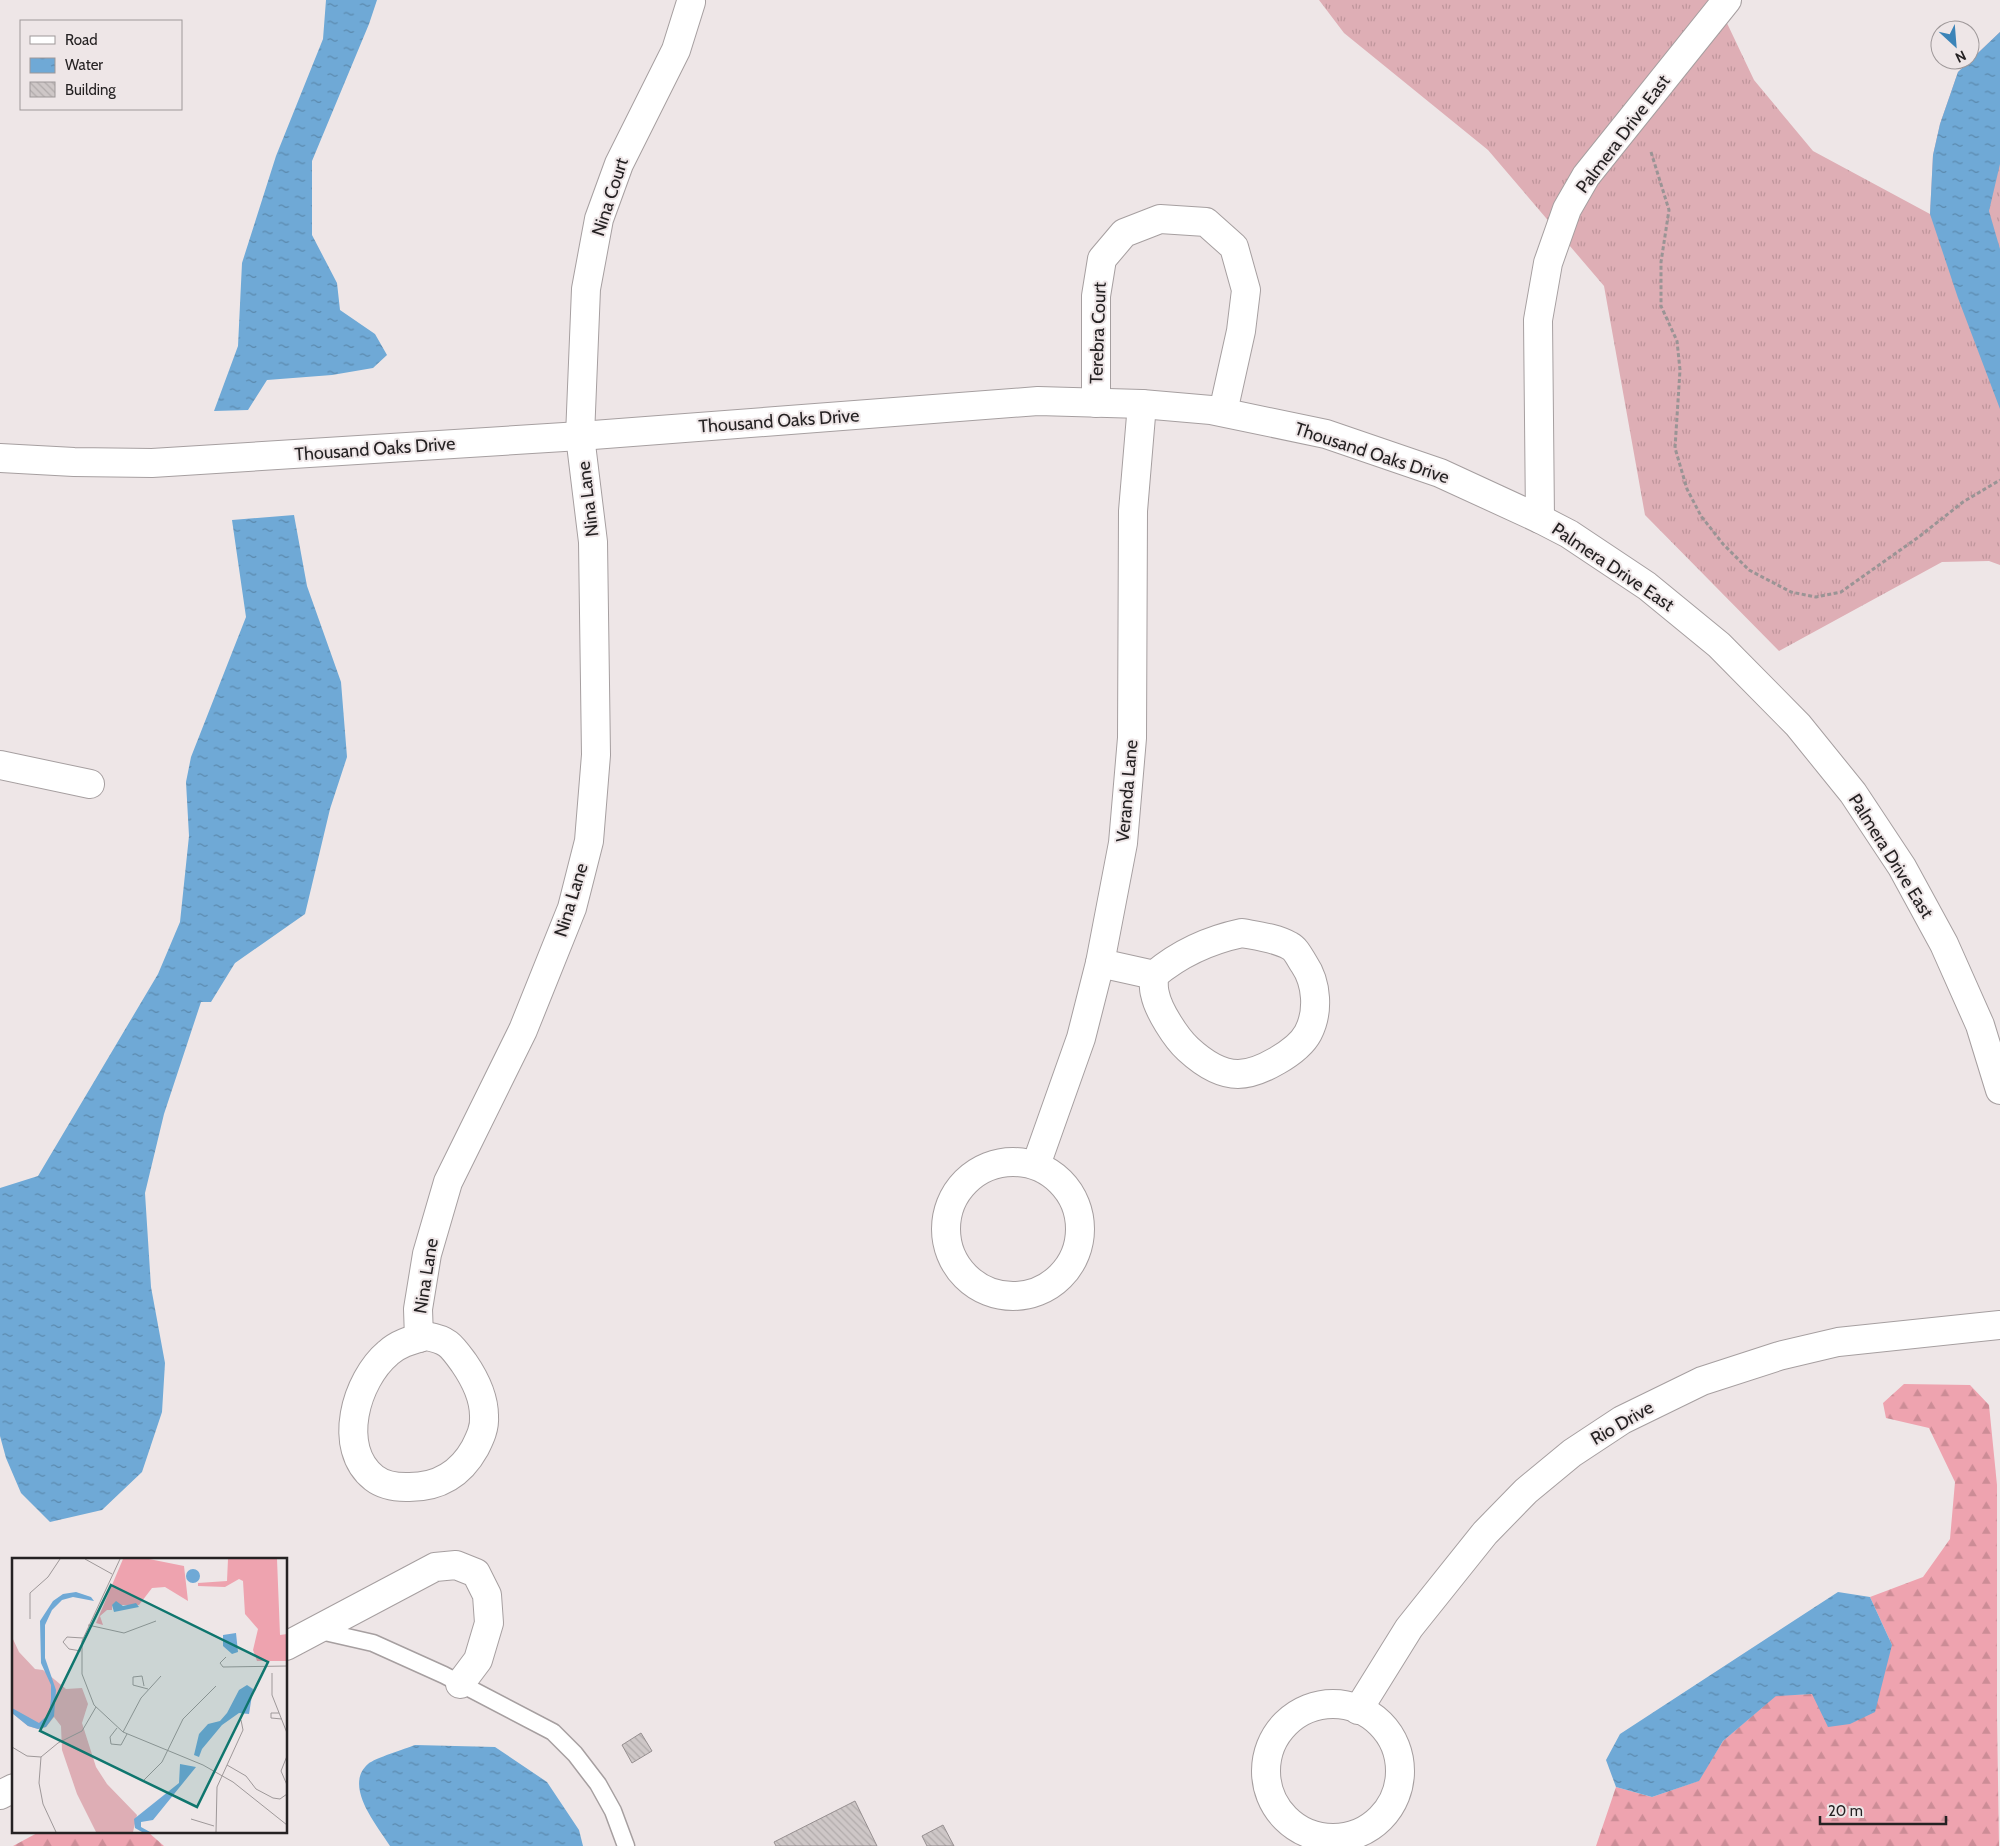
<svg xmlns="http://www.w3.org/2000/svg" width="2000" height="1846" viewBox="0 0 2000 1846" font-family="Cabin,sans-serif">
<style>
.grass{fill:url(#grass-tufts)}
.forest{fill:url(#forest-firs)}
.water{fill:url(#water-ripples)}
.building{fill:url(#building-back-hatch);stroke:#968f90}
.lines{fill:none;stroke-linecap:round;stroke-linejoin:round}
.lane-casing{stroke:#a69fa0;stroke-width:19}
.street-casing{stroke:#a69fa0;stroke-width:30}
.path{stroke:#9a9495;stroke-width:3;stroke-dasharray:4 2.5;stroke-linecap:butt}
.lane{stroke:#fff;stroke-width:16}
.street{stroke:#fff;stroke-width:28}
.labels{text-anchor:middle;stroke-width:4;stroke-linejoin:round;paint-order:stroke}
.street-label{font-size:18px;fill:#252223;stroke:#eee6e7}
.inset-road{fill:none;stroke:#9e9899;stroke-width:1}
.view{fill:#0f766e;fill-opacity:0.15;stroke:#0f766e;stroke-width:2.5}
.inset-edge{fill:none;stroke:#252223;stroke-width:2.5}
</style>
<defs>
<pattern id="grass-tufts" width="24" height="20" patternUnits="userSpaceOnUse" patternTransform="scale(1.25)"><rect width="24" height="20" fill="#deaeb5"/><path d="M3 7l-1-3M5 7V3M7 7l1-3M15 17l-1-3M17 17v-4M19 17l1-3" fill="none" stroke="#be959b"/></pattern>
<pattern id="forest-firs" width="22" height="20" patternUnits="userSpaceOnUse" patternTransform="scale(1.25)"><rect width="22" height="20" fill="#eea3af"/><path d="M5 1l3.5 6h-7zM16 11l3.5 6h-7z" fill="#cc8c96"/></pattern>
<pattern id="water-ripples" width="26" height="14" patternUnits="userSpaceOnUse" patternTransform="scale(1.25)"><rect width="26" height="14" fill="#6fa9d6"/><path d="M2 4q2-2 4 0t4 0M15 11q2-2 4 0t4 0" fill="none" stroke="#5b89ad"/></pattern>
<pattern id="building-back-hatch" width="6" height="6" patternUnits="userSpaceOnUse" patternTransform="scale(1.25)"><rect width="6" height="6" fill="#cec7c7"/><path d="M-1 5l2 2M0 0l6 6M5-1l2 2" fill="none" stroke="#b1abab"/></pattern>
</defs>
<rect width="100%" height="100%" fill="#eee6e7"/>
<path class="grass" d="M1319 0H1716L1754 80 1813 151 1930 214 1933 155 1940 124 1958 72 2000 32V565L1989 561 1942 562 1779 651 1645 515 1604 286 1488 150 1344 33Z"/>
<g class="forest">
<path d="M1904 1384 1970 1385 1989 1405 1997 1485V1716L1999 1846H1596L1616 1787 1652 1797 1698 1781 1723 1741 1776 1695 1812 1694 1892 1645 1870 1597 1923 1577 1950 1539 1955 1482 1929 1428 1886 1418 1883 1403Z"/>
<path d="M39 1832H148L164 1846H13Z"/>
</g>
<g class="water">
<path d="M326 0H377L369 24 312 161V235L337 283 340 310 375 334 387 355 373 368 332 375 267 380 248 410 214 411 238 346 242 263 276 156 323 39Z"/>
<path d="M2000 32V164L1989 211 2000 249V409L1958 298 1930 214 1933 155 1940 124 1958 72Z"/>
<path d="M294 515 307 586 341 682 347 757 330 809 305 914 235 963 211 1002H201L164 1114 145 1193 151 1287 165 1363 162 1412 142 1472 102 1510 50 1522 21 1493 6 1458 0 1436V1188L38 1176 158 974 180 922 189 836 186 782 191 757 246 617 232 520Z"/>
<path d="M1838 1592 1870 1597 1892 1645 1875 1712 1850 1724 1828 1727 1812 1694 1776 1696 1723 1741 1699 1781 1652 1797 1616 1787 1606 1760 1620 1734Z"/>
<path d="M415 1745 495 1747 547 1782 579 1830 583 1846H390C377 1825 343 1786 368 1764 375 1758 405 1749 415 1745Z"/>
</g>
<g class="building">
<path d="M641 1733 652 1751 632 1763 622 1745Z"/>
<path d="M855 1801 877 1846H776L774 1842Z"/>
<path d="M943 1825 954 1846H927L922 1836Z"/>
</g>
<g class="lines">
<defs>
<path id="lane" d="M316 1630 373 1643 444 1675 553 1732 575 1754 598 1784 613 1811 626 1846"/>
<g id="street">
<path d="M1096 403V296L1102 259 1124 233 1160 219 1206 222 1234 247 1246 290 1241 331 1223 412"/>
<path d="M0 458 74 462 152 463 580 436 1038 401 1142 404 1211 410 1326 434 1440 473 1540 519 1569 534 1647 586 1719 645 1798 725 1853 793 1902 867 1944 944 1980 1025 2000 1090"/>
<path d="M1540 519 1538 320 1548 263 1567 209 1586 176 1727 0"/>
<path d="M0 765 90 784"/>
<path d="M1242 933C1258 936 1276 938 1290 946 1296 949 1300 958 1304 964 1317 983 1319 1012 1308 1033 1298 1052 1259 1074 1238 1074 1219 1074 1201 1061 1188 1049 1176 1038 1158 1010 1155 994 1153 988 1154 981 1154 975 1180 953 1209 940 1242 933Z"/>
<path d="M1100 963 1154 975"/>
<circle cx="1013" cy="1229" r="67"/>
<path d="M1036 1165 1081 1038 1100 963 1123 843 1132 738 1133 511 1142 404"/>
<path d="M426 1336C448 1340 451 1345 464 1363 475 1379 484 1397 484 1416 485 1428 480 1438 475 1448 460 1475 437 1488 406 1487 395 1487 383 1485 374 1478 336 1448 356 1380 388 1353 399 1343 412 1340 426 1336Z"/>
<path d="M419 1338 418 1309 427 1254 448 1182 523 1030 572 908 589 841 596 755 593 542 580 436 586 289 599 219 619 164 676 50 691 2"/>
<path d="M286 1646 435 1567 456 1565 476 1573 487 1595 489 1623 478 1660 460 1684"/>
<circle cx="1333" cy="1771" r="67"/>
<path d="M1358 1710 1409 1628 1485 1533 1526 1491 1572 1453 1622 1420 1702 1381 1779 1356 1838 1342 2000 1325"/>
<path d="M0 1795 14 1788"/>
</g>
</defs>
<use href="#lane" class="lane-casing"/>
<use href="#street" class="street-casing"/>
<path class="path" d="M1651 152 1669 210 1661 262V306L1677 341 1680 370 1675 448 1687 489 1701 516 1723 544 1749 570 1791 592 1816 597 1841 592 1920 536 1963 502 2000 480"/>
<use href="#lane" class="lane"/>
<use href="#street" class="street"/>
</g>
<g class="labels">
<g class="street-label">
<text transform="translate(1623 134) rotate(-53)" y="6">Palmera Drive East</text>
<text transform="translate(610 197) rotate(-72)" y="6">Nina Court</text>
<text transform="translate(1098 333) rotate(-88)" y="6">Terebra Court</text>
<text transform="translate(779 421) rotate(-4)" y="6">Thousand Oaks Drive</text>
<text transform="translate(375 449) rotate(-4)" y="6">Thousand Oaks Drive</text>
<text transform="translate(1372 453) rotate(18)" y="6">Thousand Oaks Drive</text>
<text transform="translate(588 499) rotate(-97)" y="6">Nina Lane</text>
<text transform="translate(1613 567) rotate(34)" y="6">Palmera Drive East</text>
<text transform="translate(1127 791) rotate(-85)" y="6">Veranda Lane</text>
<text transform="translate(1891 856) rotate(58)" y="6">Palmera Drive East</text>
<text transform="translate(571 900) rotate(-73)" y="6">Nina Lane</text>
<text transform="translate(426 1276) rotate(-81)" y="6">Nina Lane</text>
<text transform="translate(1622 1423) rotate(-30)" y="6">Rio Drive</text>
</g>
</g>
<g transform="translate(12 1558)">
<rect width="275" height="275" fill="#eee6e7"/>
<path d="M0 79 7 94 23 111 31 112 54 131 70 130 76 146 70 165 84 209 95 226 125 257 121 274H84L65 236 50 192 49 168 42 159 34 169 26 171 16 168 0 155Z" fill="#deaeb5"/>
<path d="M111 1H137L172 8 176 43 153 29 140 30 127 47H100V52H95L88 58 91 67 84 65ZM216 1H265L268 77 275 76V103H245L241 92 246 71 233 56 231 23 227 21 213 29 186 28V25L215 23Z" fill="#eea3af"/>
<path d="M174 18a7 7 0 1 1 14 0a7 7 0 1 1-14 0ZM64 34 79 39 82 43 61 39 50 42 40 52 33 67V100L44 132 42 158 34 169 26 171 16 168 0 155V150L27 165 37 156 39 141V127L29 105 28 63 41 43 51 36ZM104 43 111 48 124 45 127 49 102 54 100 47ZM224 75 226 94 220 96 211 88V77ZM235 127 241 131 237 156 227 155 210 167 190 191 187 199 182 197 187 176 196 166 208 163 215 155 227 132ZM168 206 184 209 141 262 129 264V269L138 274H130L123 270 122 261 167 225Z" fill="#6fa9d6"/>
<path class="inset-road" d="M73 1 100 16M108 1 70 83V116L82 147 111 174 191 207 221 224 275 267M18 61V35L36 19 48 1M76 67 112 75 144 63M69 93 57 91 51 84 55 79 71 80M214 99 208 105 211 109 275 108M260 115V137L275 175M132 128 130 118 121 119V127L136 131M267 155H259V160L270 161M105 170 98 179 99 186 109 187 115 176M111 174 129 140 149 118M0 189 15 198 29 199M275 198 269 213 275 227M215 207 234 218 244 231 261 240 268 241 275 236M131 223 150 204 171 161 204 128M179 261 202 268M44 274 31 246 27 225 29 199 46 185 70 173 84 149M204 274 205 229 231 172 229 162"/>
<path class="view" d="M99 27 256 104 185 249 28 173Z"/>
<rect width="275" height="275" class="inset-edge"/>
</g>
<rect x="20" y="20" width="162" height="90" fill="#eee6e7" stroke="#9e9899"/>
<rect x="30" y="36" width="25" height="8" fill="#ffffff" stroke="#9e9899"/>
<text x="65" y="45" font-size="15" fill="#252223">Road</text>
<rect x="30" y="58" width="25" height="15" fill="url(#water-ripples)" stroke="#9e9899"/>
<text x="65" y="70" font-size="15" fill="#252223">Water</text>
<rect x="30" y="82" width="25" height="15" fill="url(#building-back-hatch)" stroke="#9e9899"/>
<text x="65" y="95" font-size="15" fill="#252223">Building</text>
<g transform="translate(1955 45) rotate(154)"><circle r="24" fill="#eee6e7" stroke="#9e9899"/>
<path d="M0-4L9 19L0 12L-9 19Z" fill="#3b84b8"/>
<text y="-8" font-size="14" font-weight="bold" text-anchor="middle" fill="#252223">N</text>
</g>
<path d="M1820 1816v8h126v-8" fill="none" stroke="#252223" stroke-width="2.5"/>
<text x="1828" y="1816" font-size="15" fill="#252223" stroke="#eee6e7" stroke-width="4" paint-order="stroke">20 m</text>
</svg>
